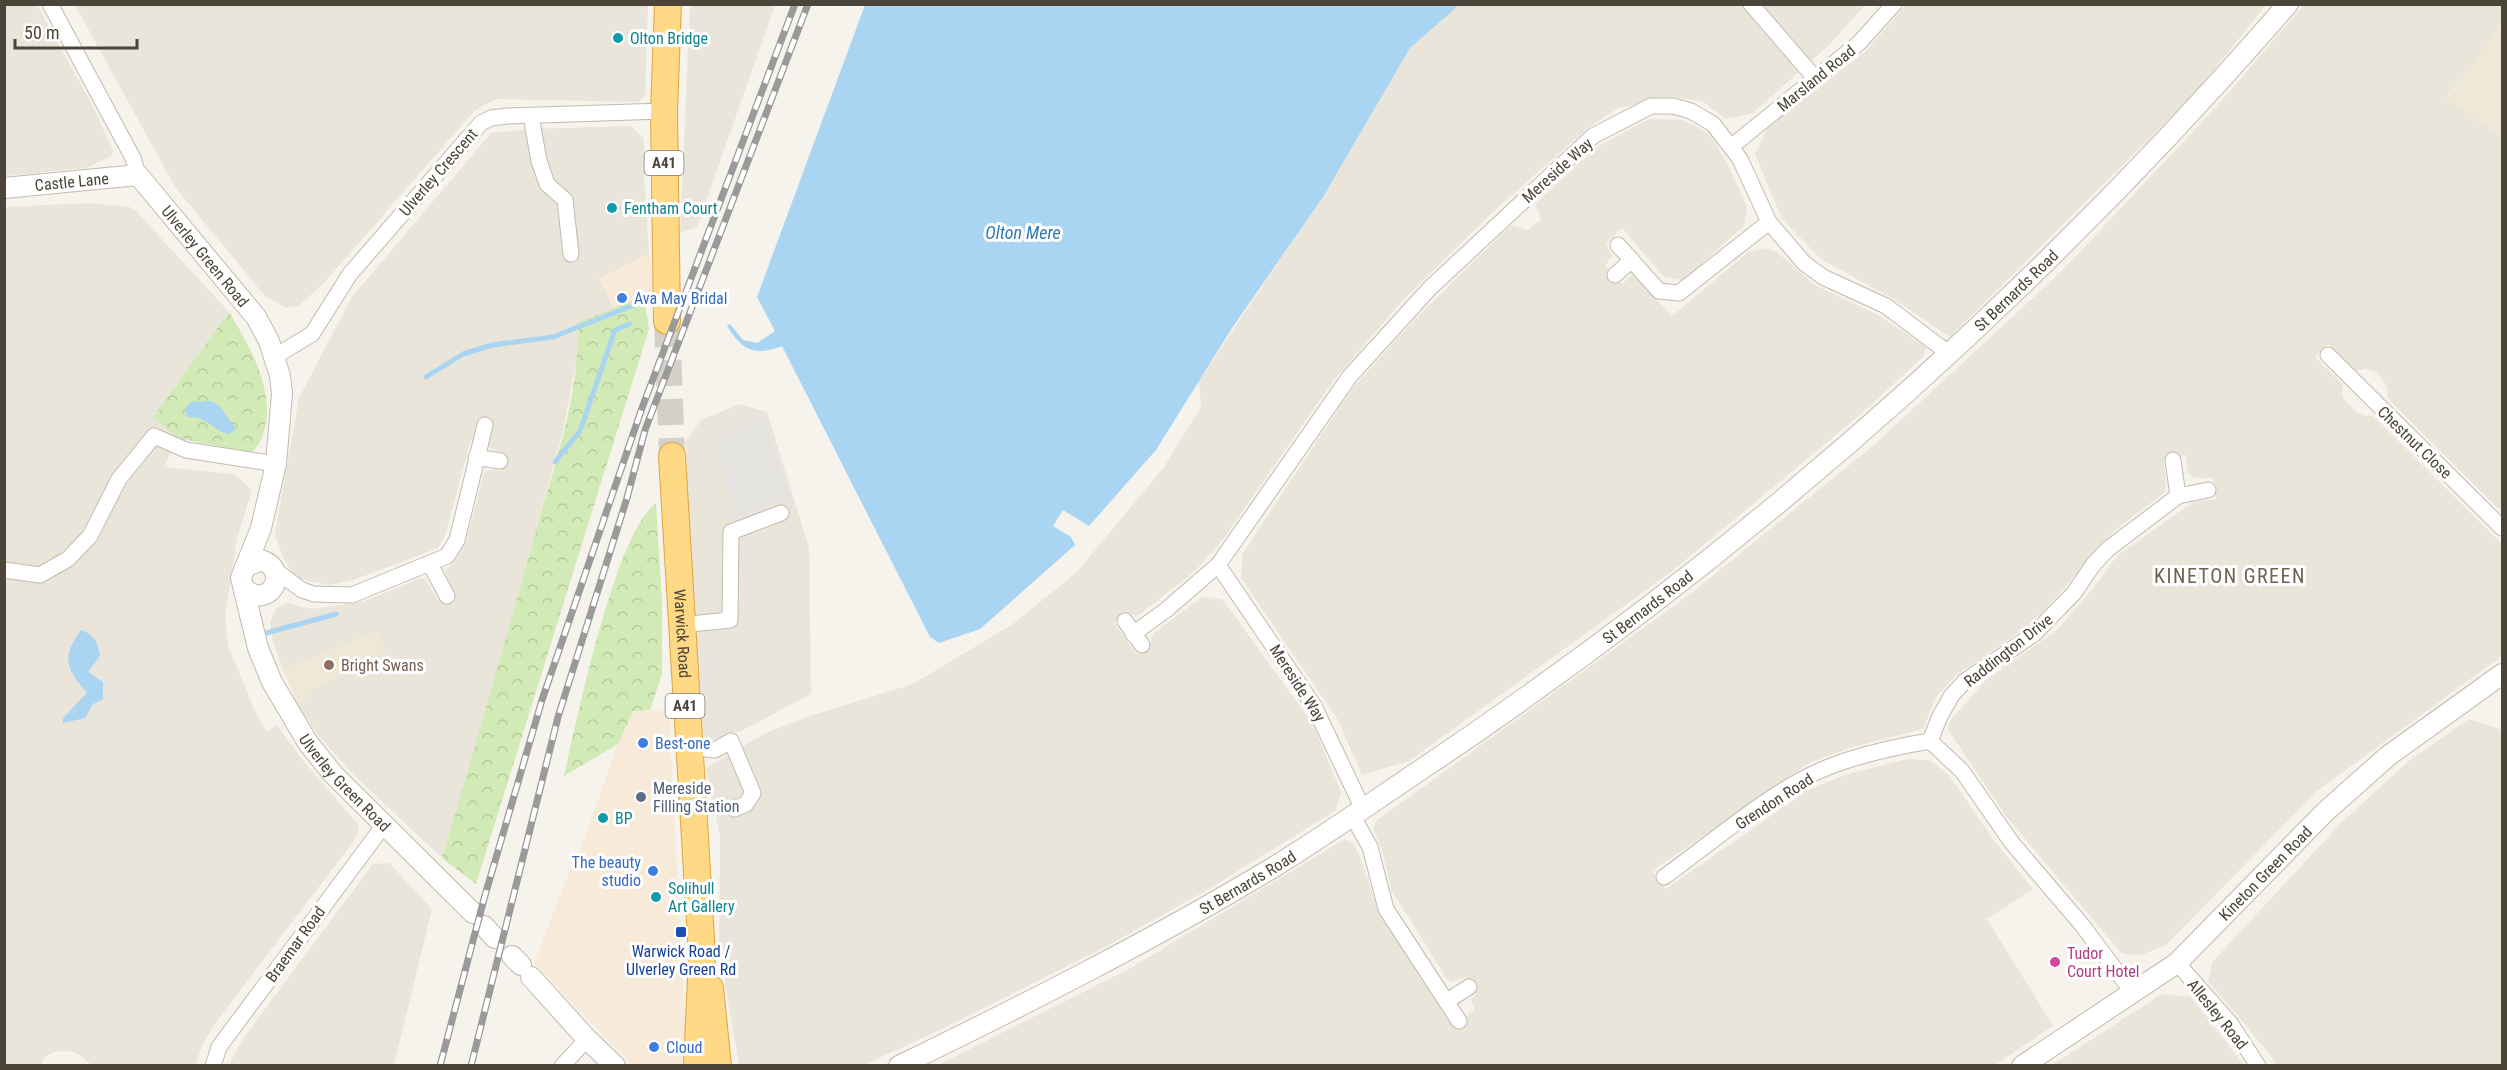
<svg xmlns="http://www.w3.org/2000/svg" width="2507" height="1070" viewBox="0 0 2507 1070" font-family="'Roboto Condensed',sans-serif">
<style>
.residential{fill:#eae5da}
.commercial{fill:#f7ead8}
.education{fill:#efe8d6}
.forest{fill:url(#forest-crowns)}
.parking{fill:#e5e3e0}
.water{fill:#a9d4f2}
.lines{fill:none;stroke-linecap:round;stroke-linejoin:round}
.stream{stroke:#a9d4f2;stroke-width:5}
.trunk-tunnel{stroke:#d4d0c8;stroke-width:26;stroke-dasharray:26 13;stroke-linecap:butt}
.minor-casing{stroke:#c2bbae;stroke-width:17}
.tertiary-casing{stroke:#c2bbae;stroke-width:22}
.trunk-casing{stroke:#e0a43c;stroke-width:28}
.minor{stroke:#fff;stroke-width:15}
.tertiary{stroke:#fff;stroke-width:20}
.trunk{stroke:#ffd985;stroke-width:26}
.rail-casing{stroke:#9a9a9a;stroke-width:7}
.rail{stroke:#fff;stroke-width:4.5;stroke-dasharray:14;stroke-linecap:butt}
.culture-dot{fill:#0f9aa8;stroke:#fff;stroke-width:2}
.shop-dot{fill:#3f7fe0;stroke:#fff;stroke-width:2}
.education-dot{fill:#8d6e63;stroke:#fff;stroke-width:2}
.service-dot{fill:#5c6f8a;stroke:#fff;stroke-width:2}
.transit-dot{fill:#1a4fb4;stroke:#fff;stroke-width:2}
.hotel-dot{fill:#d1479c;stroke:#fff;stroke-width:2}
.labels{text-anchor:middle;stroke-width:6;stroke-linejoin:round;paint-order:stroke}
.shield{fill:#fff;stroke:#817c74;stroke-width:1.5}
.shield-label{font-size:15px;font-weight:bold;fill:#4b4439}
.culture-label{font-size:16px;fill:#0d838f;stroke:#fff;text-anchor:start}
.street-label{font-size:16px;fill:#4b4439;stroke:#fff}
.shop-label{font-size:16px;fill:#366cbe;stroke:#fff;text-anchor:start}
.education-label{font-size:16px;fill:#785e54;stroke:#fff;text-anchor:start}
.service-label{font-size:16px;fill:#4e5e75;stroke:#fff;text-anchor:start}
.transit-label{font-size:16px;fill:#164399;stroke:#fff}
.hotel-label{font-size:16px;fill:#b23c85;stroke:#fff;text-anchor:start}
.water-label{font-size:18px;font-style:italic;fill:#2e7ab2;stroke:#fff}
.quarter-label{font-size:20px;letter-spacing:1.5px;fill:#6e6250;stroke:#fff}
</style>
<defs>
<pattern id="forest-crowns" width="20" height="18" patternUnits="userSpaceOnUse" patternTransform="scale(1.5)"><rect width="20" height="18" fill="#d2eab5"/><path d="M2 6a3 3 0 1 1 6 0M12 15a3 3 0 1 1 6 0" fill="none" stroke="#b6ca9c"/></pattern>
</defs>
<rect width="100%" height="100%" fill="#f6f3ec"/>
<g class="residential">
<path d="M5 4 37 5 91 103 114 152 109 157 86 168 5 176Z"/>
<path d="M75 5H648L645 95 640 102 496 99 475 110 323 284 298 306 286 308 265 296 175 187Z"/>
<path d="M690 5H775L697 227 680 233Z"/>
<path d="M1459 5H1865L1830 44 1753 113 1726 119 1702 101 1672 97 1618 108 1588 128 1494 211 1404 299 1333 381 1224 538 1195 571 1140 614 1136 616 1128 613 1114 622 1137 655 1149 646 1154 633 1203 596 1223 600 1313 724 1341 792 1335 811 1202 893 1107 946 944 1028 864 1065H739L719 950 720 837 706 768 766 733 810 716 913 684 1013 624 1077 572 1164 467 1201 407 1199 381 1330 185 1410 48Z"/>
<path d="M1906 5V4L2266 5 2197 91 1950 337 1895 300 1821 259 1782 219 1755 154 1768 127 1866 51Z"/>
<path d="M2304 5H2502V23L2470 70 2446 98 2502 137V512L2388 399 2387 387 2377 372 2366 369 2356 371 2329 344 2315 357 2343 385 2342 396 2354 410 2364 416 2372 415 2502 544V656L2317 791 2166 945 2141 955 2122 954 2006 816 1948 730 1949 722 1985 681 2057 630 2090 592 2117 556 2193 502 2216 499 2213 478H2194L2187 470 2186 455 2164 458 2166 484 2164 493 2115 530 2044 611 2021 631 1955 676 1936 697 1923 729 1849 748 1809 763 1652 871 1666 889 1808 790 1848 774 1907 759 1930 760 1949 775 1993 839 2033 889 1987 919 2053 1026 1993 1066H936L1129 969 1345 839 1354 845 1360 857 1378 911 1453 1026 1475 1010 1471 999 1476 994 1464 977 1451 982 1447 979 1392 891 1382 850 1373 829 1376 821 1689 595 1874 445 2060 273 2217 106Z"/>
<path d="M1649 119 1683 120 1703 130 1712 138 1728 165 1747 207 1744 226 1683 280 1664 277 1622 228 1606 244 1612 255 1605 266 1622 284 1633 274 1672 316 1748 252 1765 248 1777 252 1815 285 1878 315 1926 347 1923 357 1855 419 1671 572 1409 761 1362 775 1338 720 1241 578 1243 553 1351 390 1415 319 1511 225 1528 230 1541 219 1535 204 1597 147Z"/>
<path d="M631 126 644 139V175L649 254 599 279 615 310 577 324 578 352 563 431 485 714 442 858 355 776 318 735 298 705 312 689 386 651 311 659 283 670 273 642 270 622 276 608 287 603 312 609 362 602 421 578 426 580 438 600 453 594 445 571 455 561 466 542 484 473 491 469 500 471 504 456 489 447 487 441 492 429 481 422 470 443 445 536 438 548 356 579 329 585 296 578 283 558 275 534 299 398 352 297 491 133 529 129Z"/>
<path d="M90 203 130 207 135 210 229 312 153 417 177 438 164 467 234 474 252 490 237 538 225 618 228 645 253 707 267 732 277 725 300 757 357 823 359 831 353 842 217 1021 201 1047 196 1065H92L75 1052 62 1051 53 1052 44 1058 41 1065 5 1066V207Z"/>
<path d="M740 404 767 412 809 548 811 694 743 730 702 743 688 537 686 441 701 420Z"/>
<path d="M2469 719 2502 730V1065H2276L2269 1053 2208 981 2213 961 2343 821 2410 760Z"/>
<path d="M389 863 432 909 394 1065H229L242 1040 373 864Z"/>
<path d="M2162 994 2191 997 2244 1065H2052Z"/>
</g>
<g class="commercial">
<path d="M649 254 654 291 615 310 599 279Z"/>
<path d="M650 710 669 712 687 1065H632L534 963 575 857 578 856 618 744 633 711Z"/>
</g>
<g class="education">
<path d="M2502 23V137L2446 99 2470 70Z"/>
<path d="M377 631 386 651 312 689 298 705 283 670Z"/>
</g>
<g class="forest">
<path d="M644 296 649 329 476 884 442 858C474 751 504 645 534 537 553 469 581 395 577 323Z"/>
<path d="M229 312C253 351 287 412 252 453L177 438 153 417Z"/>
<path d="M656 504 662 601V674L650 710 633 711 618 744 564 776C576 724 616 529 656 504Z"/>
</g>
<path class="parking" d="M763 416 790 497 736 518 714 439Z"/>
<g class="water">
<path d="M865 5H1459L1410 48 1323 197 1232 328 1156 450 1089 526 1063 510 1053 526 1071 537 1075 545 980 629 939 643 930 637 782 346C755 356 743 352 727 326L730 324 743 340 757 343 775 331 757 297Z"/>
<path d="M210 401 219 405 236 429 229 434C211 430 209 416 187 417L185 408 191 402Z"/>
<path d="M81 630C94 634 98 643 100 656L88 672 103 682V699L93 704 85 718 63 723V718L87 693C66 669 61 657 81 630Z"/>
</g>
<g class="lines">
<g class="stream">
<path d="M426 377 463 354 492 345 553 337 634 305"/>
<path d="M555 462 580 431 615 330 629 324"/>
<path d="M266 633 336 614"/>
</g>
<path class="trunk-tunnel" d="M667 321 672 456"/>
<defs>
<g id="minor">
<path d="M50 4 133 158 138 175"/>
<path d="M1751 4 1814 77"/>
<path d="M531 116 539 161 547 184 565 200 571 254"/>
<path d="M1732 146 1859 43 1894 4"/>
<path d="M1618 245 1659 291 1679 293 1769 222"/>
<path d="M1615 275 1632 260"/>
<path d="M2328 355 2502 528"/>
<path d="M274 357 312 334 350 274 481 123 491 118 507 116 664 111"/>
<path d="M476 457 500 461"/>
<path d="M2173 460 2178 496 2208 490"/>
<path d="M430 564 447 596"/>
<path d="M4 570 40 575 68 559 90 536 119 479 154 436 186 450 276 464"/>
<path d="M275 570 302 590 314 594 352 595 447 556 457 540 485 425"/>
<path d="M1125 621 1142 645"/>
<path d="M681 625 730 620 731 532 781 513"/>
<path d="M1133 634 1166 610 1218 565"/>
<path d="M688 747 715 750 731 741 753 793 746 804 734 809"/>
<path d="M1363 809 1314 706 1218 565 1350 376 1430 288 1593 136 1651 106H1673L1691 111 1713 124 1740 159 1769 222 1804 263 1823 277 1886 306 1951 355"/>
<path d="M1350 818 1357 824 1370 847 1386 909 1459 1021"/>
<path d="M1664 877C1710 844 1769 793 1819 771 1853 756 1894 747 1930 741"/>
<path d="M2177 963 2231 1024 2258 1066"/>
<path d="M2133 993 2082 925 2012 843 1962 771 1930 741 1940 716 1952 695 1965 681 2034 634 2074 593 2093 565 2108 549 2178 496"/>
<path d="M1447 1001 1469 987"/>
<path d="M213 1066 219 1047 384 825"/>
<path d="M562 1066 587 1039"/>
</g>
<g id="tertiary">
<path id="s1" d="M4 188 138 175 256 317 269 341 280 376 282 393 276 464 261 528 241 578 258 648 272 682 308 743 333 774 473 913"/>
<path d="M245 589C269 611 292 570 261 560L245 567"/>
<path d="M484 926 495 938"/>
<path d="M512 956 521 965"/>
<path d="M531 977 587 1039 615 1066"/>
<path id="s2" d="M899 1066C1026 1004 1153 940 1274 867 1324 836 1373 802 1422 769 1743 554 2034 297 2288 4"/>
<path id="s3" d="M2022 1066 2177 963 2325 812 2388 756 2502 674"/>
</g>
<g id="trunk">
<path d="M667 321 664 111 668 4"/>
<path id="s4" d="M672 456 702 955 697 1066"/>
<path d="M710 988 718 1066"/>
</g>
</defs>
<use href="#minor" class="minor-casing"/>
<use href="#tertiary" class="tertiary-casing"/>
<use href="#trunk" class="trunk-casing"/>
<use href="#minor" class="minor"/>
<use href="#tertiary" class="tertiary"/>
<use href="#trunk" class="trunk"/>
<defs>
<g id="rail">
<path d="M440 1066 484 899 542 700 642 408 795 4"/>
<path d="M471 1066 558 717 627 498 645 430 808 4"/>
</g>
</defs>
<use href="#rail" class="rail-casing"/>
<use href="#rail" class="rail"/>
</g>
<g class="culture-dot">
<circle cx="618" cy="38" r="6"/>
<circle cx="612" cy="208" r="6"/>
<circle cx="603" cy="818" r="6"/>
<circle cx="656" cy="897" r="6"/>
</g>
<g class="shop-dot">
<circle cx="622" cy="298" r="6"/>
<circle cx="643" cy="743" r="6"/>
<circle cx="653" cy="871" r="6"/>
<circle cx="654" cy="1047" r="6"/>
</g>
<circle class="education-dot" cx="329" cy="665" r="6"/>
<circle class="service-dot" cx="641" cy="797" r="6"/>
<rect class="transit-dot" x="675" y="926" width="12" height="12" rx="3"/>
<circle class="hotel-dot" cx="2055" cy="962" r="6"/>
<g class="labels">
<g class="shield">
<rect x="644.5" y="151" width="39" height="24" rx="4.5"/>
<rect x="665.5" y="694" width="39" height="24" rx="4.5"/>
</g>
<g class="shield-label">
<text x="664" y="168">A41</text>
<text x="685" y="711">A41</text>
</g>
<g class="culture-label">
<text x="630" y="44">Olton Bridge</text>
<text x="624" y="214">Fentham Court</text>
<text x="615" y="824">BP</text>
<text x="668" y="894">Solihull<tspan x="668" dy="18">Art Gallery</tspan></text>
</g>
<g class="street-label">
<text transform="translate(1816 78) rotate(-39)" y="6">Marsland Road</text>
<text transform="translate(1557 170) rotate(-42)" y="6">Mereside Way</text>
<text transform="translate(438 172) rotate(-49)" y="6">Ulverley Crescent</text>
<text dy="6" stroke="none"><textPath href="#s1" startOffset="68">Castle Lane</textPath></text>
<text dy="6" stroke="none"><textPath href="#s1" startOffset="240">Ulverley Green Road</textPath></text>
<text dy="6" stroke="none"><textPath href="#s2" startOffset="1366">St Bernards Road</textPath></text>
<text transform="translate(2415 442) rotate(44)" y="6">Chestnut Close</text>
<text dy="6" stroke="none"><textPath href="#s2" startOffset="880">St Bernards Road</textPath></text>
<text dy="6" stroke="none"><textPath href="#s4" startOffset="178">Warwick Road</textPath></text>
<text transform="translate(2008 650) rotate(-38)" y="6">Raddington Drive</text>
<text transform="translate(1298 683) rotate(57)" y="6">Mereside Way</text>
<text dy="6" stroke="none"><textPath href="#s1" startOffset="825">Ulverley Green Road</textPath></text>
<text transform="translate(1774 801) rotate(-33)" y="6">Grendon Road</text>
<text dy="6" stroke="none"><textPath href="#s3" startOffset="312">Kineton Green Road</textPath></text>
<text dy="6" stroke="none"><textPath href="#s2" startOffset="394">St Bernards Road</textPath></text>
<text transform="translate(295 944) rotate(-54)" y="6">Braemar Road</text>
<text transform="translate(2218 1014) rotate(51)" y="6">Allesley Road</text>
</g>
<g class="shop-label">
<text x="634" y="304">Ava May Bridal</text>
<text x="655" y="749">Best-one</text>
<text x="641" y="868" text-anchor="end">The beauty<tspan x="641" dy="18">studio</tspan></text>
<text x="666" y="1053">Cloud</text>
</g>
<g class="education-label">
<text x="341" y="671">Bright Swans</text>
</g>
<g class="service-label">
<text x="653" y="794">Mereside<tspan x="653" dy="18">Filling Station</tspan></text>
</g>
<g class="transit-label">
<text x="681" y="957">Warwick Road /<tspan x="681" dy="18">Ulverley Green Rd</tspan></text>
</g>
<g class="hotel-label">
<text x="2067" y="959">Tudor<tspan x="2067" dy="18">Court Hotel</tspan></text>
</g>
<g class="water-label">
<text x="1023" y="239">Olton Mere</text>
</g>
<g class="quarter-label">
<text x="2230" y="583">KINETON GREEN</text>
</g>
</g>
<rect width="2507" height="1070" fill="none" stroke="#4b4439" stroke-width="12"/>
<path d="M15 39v9h122v-9" fill="none" stroke="#4b4439" stroke-width="3"/>
<text x="24" y="39" font-size="18" fill="#4b4439" stroke="#ffffff" stroke-width="4.5" paint-order="stroke">50 m</text>
</svg>
